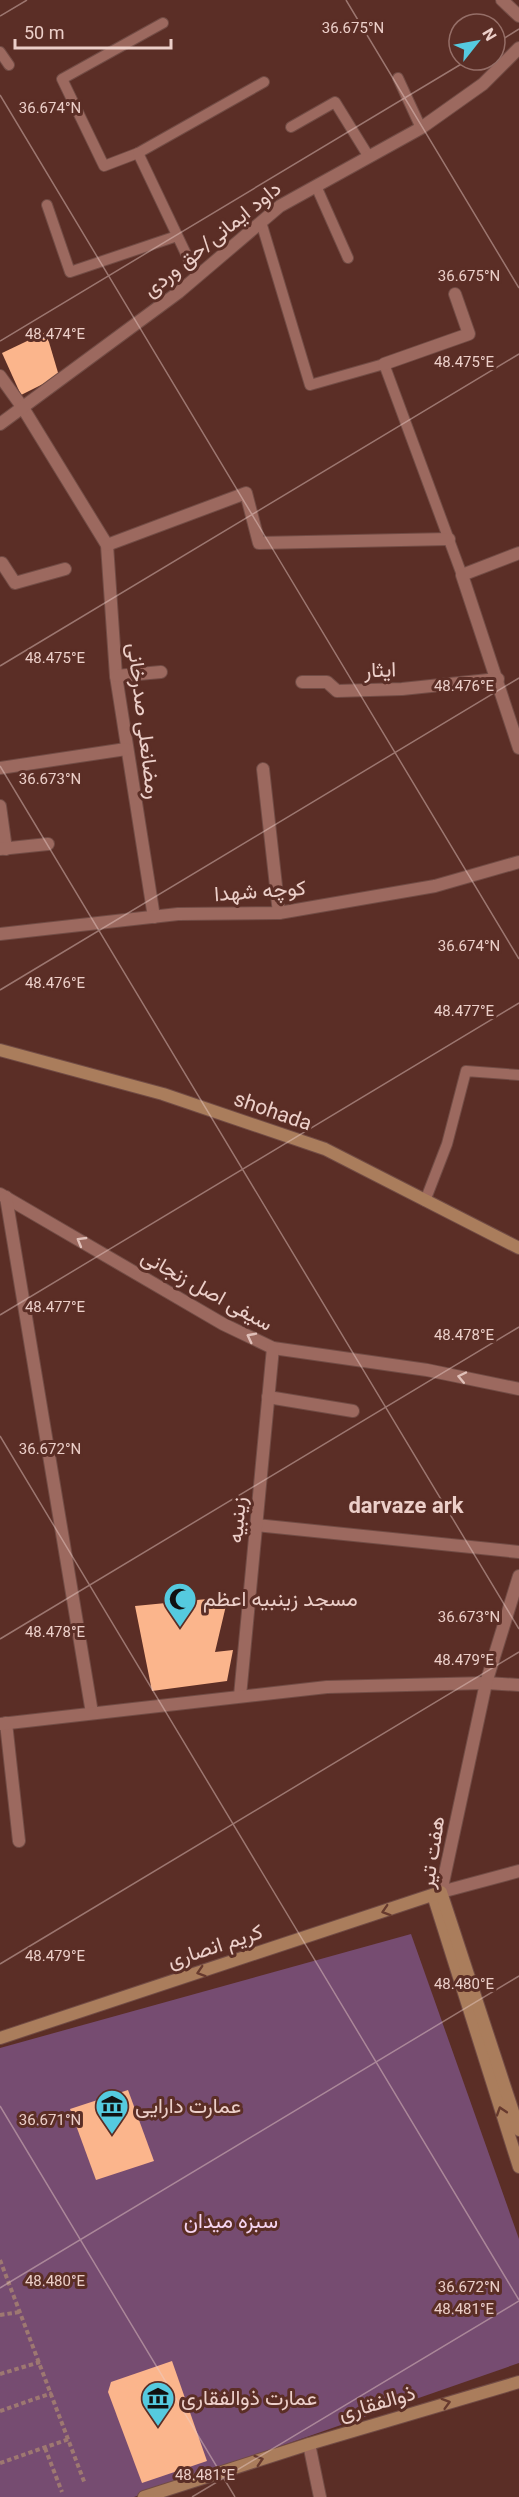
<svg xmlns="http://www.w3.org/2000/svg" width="519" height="2497" viewBox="0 0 519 2497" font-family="Roboto,Vazirmatn,sans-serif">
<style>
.green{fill:#764c71}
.building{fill:#fbb58c}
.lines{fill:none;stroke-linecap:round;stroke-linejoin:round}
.service-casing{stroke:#724c45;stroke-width:12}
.minor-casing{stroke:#724c45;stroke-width:14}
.tertiary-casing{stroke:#724c45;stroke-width:14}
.secondary-casing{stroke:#724c45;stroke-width:14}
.path{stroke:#9e7871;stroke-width:4;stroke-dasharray:4.5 3;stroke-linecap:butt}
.service{stroke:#9c695f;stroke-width:10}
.minor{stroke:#9c695f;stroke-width:12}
.tertiary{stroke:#9c695f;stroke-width:12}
.secondary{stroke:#aa7d5c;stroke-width:12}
.oneway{stroke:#e0c0b9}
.oneway2{stroke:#673a2e}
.ticks{fill:none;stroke:#eccfc9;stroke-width:1.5;stroke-opacity:0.45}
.labels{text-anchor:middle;stroke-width:6;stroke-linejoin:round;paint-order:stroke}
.street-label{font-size:21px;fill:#eccfc9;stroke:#5b2e26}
.poi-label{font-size:21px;fill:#eccfc9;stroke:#5b2e26;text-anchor:start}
.park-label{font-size:21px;fill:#f6d5f1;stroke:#5b2e26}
.neighbourhood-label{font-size:22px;font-weight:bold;fill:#eccfc9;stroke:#5b2e26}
.ticks-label{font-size:15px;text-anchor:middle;fill:#eccfc9;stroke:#5b2e26;stroke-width:6;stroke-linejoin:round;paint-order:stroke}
</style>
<rect width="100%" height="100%" fill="#5b2e26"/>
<path class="green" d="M411 1934 519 2239V2363L134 2497H0V2048Z"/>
<g class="building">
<path d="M46 332 59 376 21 395 2 353Z"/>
<path d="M228 1597 215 1652 233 1650 227 1681 152 1691 135 1606Z"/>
<path d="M128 2090 154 2161 96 2180 70 2109Z"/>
<path d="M172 2361 207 2461 142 2483 108 2392 111 2382Z"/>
</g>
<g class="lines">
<defs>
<g id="service">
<path d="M163 23 62 79 104 166 138 153 264 82"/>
<path d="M0 52 9 65"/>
<path d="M398 78 421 128"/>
<path d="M291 127 335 102 369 157"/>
<path d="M138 153 197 277"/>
<path d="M316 186 348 258"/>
<path d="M47 205 70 272 177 236"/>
<path d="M261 222 310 385 384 364 462 575"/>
<path d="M425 1201 447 1144 466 1071 519 1075"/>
</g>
<g id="minor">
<path d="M502 0 519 16"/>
<path d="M384 364 469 334 455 294"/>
<path d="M0 376 23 408 107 545 116 676 154 917"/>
<path d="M107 545 246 493 259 543 449 539"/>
<path d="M519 553 462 575 519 748"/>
<path d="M0 564 2 563 15 583 65 569"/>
<path d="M116 676 161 672"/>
<path d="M302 682H327L337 691 402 689 498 679"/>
<path d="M0 768 126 749"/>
<path d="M263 769 279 913"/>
<path d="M0 806 6 849"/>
<path d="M0 849 48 844"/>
<path d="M0 1194 223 1324 273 1348 427 1370 519 1389"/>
<path d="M6 1197 92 1713"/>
<path d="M268 1397 353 1411"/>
<path d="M256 1525 519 1552"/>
<path d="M240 1696 273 1348"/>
<path d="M6 1723 19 1841"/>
<path d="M0 1724 327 1687 486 1683 519 1685"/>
<path d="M441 1892 519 1871"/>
<path d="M309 2444 320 2497"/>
</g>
<g id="tertiary">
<path d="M0 424 179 292 280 206 421 128 483 84 519 48"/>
<path d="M0 934 178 914 279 913 435 886 519 862"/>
<path d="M441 1892 486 1683 519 1576"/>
</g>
<g id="secondary">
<path d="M0 1050 163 1094 325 1149 519 1248"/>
<path d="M433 1895 519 2167"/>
<path d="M0 2038 441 1892 519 2130"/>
<path d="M144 2497 309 2444 519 2382"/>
</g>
</defs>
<use href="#service" class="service-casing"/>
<use href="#minor" class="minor-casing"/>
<use href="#tertiary" class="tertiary-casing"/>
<use href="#secondary" class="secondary-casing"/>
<g class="path">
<path d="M0 2260 85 2484"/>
<path d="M0 2315 20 2312"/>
<path d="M0 2374 40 2362"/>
<path d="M0 2411 52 2393"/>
<path d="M45 2448 62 2492"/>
<path d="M0 2463 69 2439"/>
</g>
<use href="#service" class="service"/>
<use href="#minor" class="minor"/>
<use href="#tertiary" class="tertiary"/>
<use href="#secondary" class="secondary"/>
</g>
<defs><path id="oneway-chevron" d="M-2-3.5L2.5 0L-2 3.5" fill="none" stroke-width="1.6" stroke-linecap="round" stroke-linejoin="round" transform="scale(1.5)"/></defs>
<g class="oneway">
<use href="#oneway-chevron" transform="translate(81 1241) rotate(-150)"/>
<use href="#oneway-chevron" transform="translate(251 1337) rotate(-153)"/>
<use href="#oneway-chevron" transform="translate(462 1377) rotate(-168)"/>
</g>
<g class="oneway2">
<use href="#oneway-chevron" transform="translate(386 1911) rotate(162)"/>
<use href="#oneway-chevron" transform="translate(201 1972) rotate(162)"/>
<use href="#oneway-chevron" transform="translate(501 2111) rotate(-108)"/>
<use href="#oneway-chevron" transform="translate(446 2403) rotate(-16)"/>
<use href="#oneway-chevron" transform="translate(259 2460) rotate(-18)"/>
</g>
<path class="ticks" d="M346 0 519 288M0 16 27 0M495 44 519 29M0 95 519 959M0 341 468 60M0 666 519 354M0 766 519 1629M0 990 519 678M0 1315 519 1003M0 1436 519 2300M0 1639 519 1327M0 1964 519 1652M0 2106 235 2497M0 2288 519 1976M192 2497 519 2301"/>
<defs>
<symbol id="mosque-pin" viewBox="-11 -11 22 30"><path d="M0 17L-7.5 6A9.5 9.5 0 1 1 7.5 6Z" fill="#55cadf" stroke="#5b2e26"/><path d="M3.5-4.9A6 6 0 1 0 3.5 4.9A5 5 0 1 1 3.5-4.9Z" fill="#111"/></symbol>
<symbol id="museum-pin" viewBox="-11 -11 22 30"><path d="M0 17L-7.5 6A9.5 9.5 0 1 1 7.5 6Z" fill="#55cadf" stroke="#5b2e26"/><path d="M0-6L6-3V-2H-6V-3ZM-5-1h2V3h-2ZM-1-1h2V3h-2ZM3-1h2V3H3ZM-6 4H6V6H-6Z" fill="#111"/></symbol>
</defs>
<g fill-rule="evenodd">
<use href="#mosque-pin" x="161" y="1580" width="38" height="52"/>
<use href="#museum-pin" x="93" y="2087" width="38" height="52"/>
<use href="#museum-pin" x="139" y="2379" width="38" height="52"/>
</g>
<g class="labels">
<g class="street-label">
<text transform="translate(212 239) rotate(-39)" y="7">داود ایمانی/حق وردی</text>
<text transform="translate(380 670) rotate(-2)" y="7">ایثار</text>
<text transform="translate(144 721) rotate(83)" y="7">رمضانعلی صدرخانی</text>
<text transform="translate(260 891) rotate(-4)" y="7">کوچه شهدا</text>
<text transform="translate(273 1111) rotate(19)" y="7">shohada</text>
<text transform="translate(207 1290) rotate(29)" y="7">سیفی اصل زنجانی</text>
<text transform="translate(237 1520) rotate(-85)" y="7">زینبیه</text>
<text transform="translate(432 1852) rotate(-81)" y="7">هفت تیر</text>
<text transform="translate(215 1946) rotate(-18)" y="7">کریم انصاری</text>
<text transform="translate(377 2403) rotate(-16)" y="7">ذوالفقاری</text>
</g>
<g class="poi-label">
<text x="203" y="1606">مسجد زینبیه اعظم</text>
<text x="135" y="2113">عمارت دارایی</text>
<text x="181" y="2405">عمارت ذوالفقاری</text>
</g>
<g class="park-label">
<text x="231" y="2228">سبزه میدان</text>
</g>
<g class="neighbourhood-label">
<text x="406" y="1513">darvaze ark</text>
</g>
</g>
<g class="ticks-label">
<text x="353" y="33">36.675°N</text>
<text x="50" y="113">36.674°N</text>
<text x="469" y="281">36.675°N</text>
<text x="55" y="339">48.474°E</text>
<text x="464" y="367">48.475°E</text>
<text x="55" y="663">48.475°E</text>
<text x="464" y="691">48.476°E</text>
<text x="50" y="784">36.673°N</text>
<text x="469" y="951">36.674°N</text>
<text x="55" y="988">48.476°E</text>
<text x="464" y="1016">48.477°E</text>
<text x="55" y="1312">48.477°E</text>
<text x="464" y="1340">48.478°E</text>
<text x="50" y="1454">36.672°N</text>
<text x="469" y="1622">36.673°N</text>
<text x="55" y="1637">48.478°E</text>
<text x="464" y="1665">48.479°E</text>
<text x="55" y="1961">48.479°E</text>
<text x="464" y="1989">48.480°E</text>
<text x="50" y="2125">36.671°N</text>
<text x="55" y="2286">48.480°E</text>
<text x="469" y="2292">36.672°N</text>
<text x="464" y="2314">48.481°E</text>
<text x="205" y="2480">48.481°E</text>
</g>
<g transform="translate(477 42) rotate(59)"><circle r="28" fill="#5b2e26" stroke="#956e67" stroke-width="1.5"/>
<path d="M0-4.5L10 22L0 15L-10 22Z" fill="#55cadf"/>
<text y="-9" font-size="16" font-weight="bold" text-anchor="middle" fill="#eccfc9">N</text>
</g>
<path d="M15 39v9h156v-9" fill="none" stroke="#eccfc9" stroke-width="3"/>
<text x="24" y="39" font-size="18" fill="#eccfc9" stroke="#5b2e26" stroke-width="4.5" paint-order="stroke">50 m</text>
</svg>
